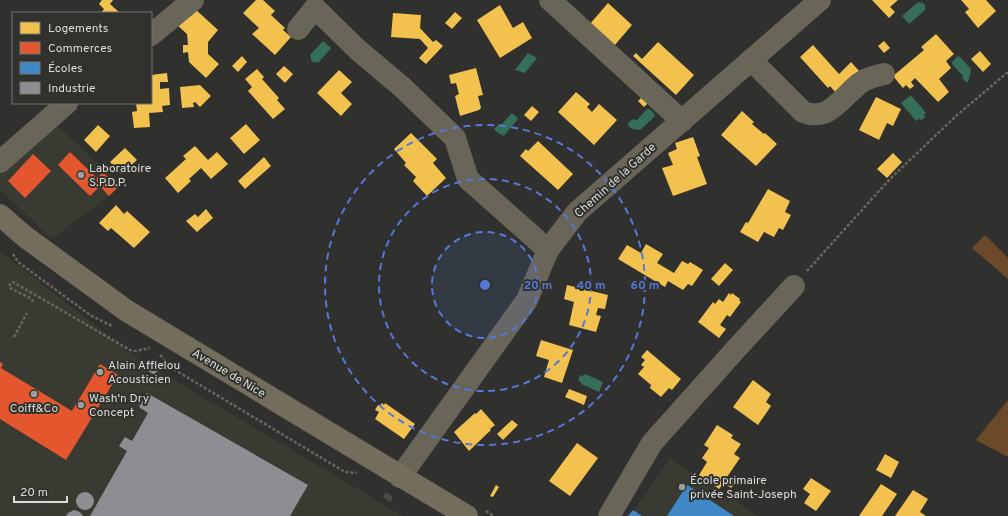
<svg xmlns="http://www.w3.org/2000/svg" width="1008" height="516" viewBox="0 0 1008 516" font-family="Overpass,sans-serif">
<style>
.built{fill:#393b33}
.forest{fill:#6c4a29}
.water{fill:#356e59}
.homes{fill:#f2c14e}
.shops{fill:#e4572e}
.schools{fill:#3f88c5}
.industry{fill:#8d8d92}
.building{fill:#464d44}
.lines{fill:none;stroke-linecap:round;stroke-linejoin:round}
.path{stroke:#69665e;stroke-width:2.5;stroke-dasharray:3 2;stroke-linecap:butt}
.minor{stroke:#696559;stroke-width:22}
.major{stroke:#736d5e;stroke-width:22}
.ring{fill:none;stroke:#5678d8;stroke-width:2;stroke-dasharray:7 5}
.poi-dot{fill:#9fa09e;stroke:#31322e;stroke-width:1.5}
.labels{text-anchor:middle;stroke-width:4;stroke-linejoin:round;paint-order:stroke}
.poi-label{font-size:12px;fill:#dbdbd9;stroke:#31322e;text-anchor:start}
.street-label{font-size:12px;fill:#dbdbd9;stroke:#31322e}
.centre{fill:#5678d8;stroke:#31322e;stroke-width:2}
.ring-label{font-size:12px;text-anchor:middle;font-weight:bold;fill:#5678d8;stroke:#31322e;stroke-width:4;stroke-linejoin:round;paint-order:stroke}
</style>
<rect width="100%" height="100%" fill="#30312f"/>
<g class="built">
<path d="M51 120 122 186 51 239 0 189V170Z"/>
<path d="M0 251 137 358 403 516H0Z"/>
<path d="M670 458 758 516H630Z"/>
</g>
<g class="forest">
<path d="M985 235 1008 258V279L972 248Z"/>
<path d="M1008 400V457L976 440Z"/>
</g>
<g class="water">
<path d="M918 2 923 3 925 5V10L909 24 902 16Z"/>
<path d="M323 41 331 48 318 63 316 62H313L311 60V57L310 55Z"/>
<path d="M528 53 537 58 525 73 515 70Z"/>
<path d="M958 56 960 57 971 69 970 75 968 82H966L962 78 963 76 952 64V62Z"/>
<path d="M911 95 926 113 924 114 925 117 922 120 919 119 916 121 901 103Z"/>
<path d="M647 109H650L655 115 654 117 640 130 633 129 629 127 628 123 633 119 637 120Z"/>
<path d="M512 113 518 118 517 120 504 136 498 133 494 129 499 124H502Z"/>
<path d="M585 374 603 382 599 392 581 384V382L578 381 580 375 584 376Z"/>
</g>
<g class="homes">
<path d="M102 0H113L110 4 120 13H101L104 9 99 4Z"/>
<path d="M256 0H263L275 11 271 15 285 28 283 30 291 37 275 55 252 34 259 28 243 13Z"/>
<path d="M872 0H898L890 7 895 12 889 18Z"/>
<path d="M961 0H986L996 11 978 28 965 12 969 9Z"/>
<path d="M608 3 632 25 614 46 589 25Z"/>
<path d="M500 5 513 28 523 22 532 38 500 58 477 20Z"/>
<path d="M194 8 218 30 208 42V54L219 64 206 78 189 62 188 52 183 53V45H188L187 34 175 23Z"/>
<path d="M455 12 462 18 452 29 445 23Z"/>
<path d="M393 13 421 15 420 28 433 42 436 40 443 46 426 64 419 58 428 48 420 39 391 37Z"/>
<path d="M936 34 954 54 946 61 951 68 939 79 949 92 938 102 915 78 911 82 914 86 910 89 906 85 903 88 893 76 924 50 921 47Z"/>
<path d="M884 41 890 48 884 53 878 46Z"/>
<path d="M658 42 694 75 676 95 633 56 636 53 642 59Z"/>
<path d="M813 45 839 74 851 62 860 72 836 93 830 86 828 88 800 57Z"/>
<path d="M980 51 991 64 983 72 971 59Z"/>
<path d="M242 56 247 62 238 72 232 66Z"/>
<path d="M284 66 293 74 285 83 276 74Z"/>
<path d="M476 68 483 95 478 96 481 108 479 110 460 116 455 96 459 94 456 83 451 84 449 75Z"/>
<path d="M257 69 264 77 262 79 279 98 277 100 285 109 273 119 248 91 252 87 245 79Z"/>
<path d="M339 70 352 82 341 93 352 104 341 116 317 93Z"/>
<path d="M167 73 168 82H160V89L169 88 170 105 162 106 163 112 149 113 150 127 134 128 132 112 137 111 136 103H151V75Z"/>
<path d="M200 85 211 96 200 107 195 102 193 103 194 107 182 108 180 87Z"/>
<path d="M576 92 590 104 587 107 592 112 599 104 617 120 594 145 558 112Z"/>
<path d="M644 95 650 101 644 107 638 101Z"/>
<path d="M876 97 901 109 893 126 887 123 879 140 859 130Z"/>
<path d="M532 106 539 112 531 121 524 115Z"/>
<path d="M742 111 754 122 752 124 764 134 765 133 777 144 756 166 721 135Z"/>
<path d="M246 124 260 140 244 154 230 138Z"/>
<path d="M98 125 110 136 96 152 84 140Z"/>
<path d="M411 133 437 159 433 163 446 178 427 196 413 181 416 177 404 165 406 163 394 149Z"/>
<path d="M693 137 700 156 697 157 707 184 673 196 662 168 673 165 668 153 677 149 675 143Z"/>
<path d="M538 141 573 174 558 190 520 156 526 149 528 151Z"/>
<path d="M195 146 208 160 217 152 228 164 211 179 201 168 189 179 191 181 178 193 165 178 186 159 183 156Z"/>
<path d="M125 148 137 160 121 174 110 162Z"/>
<path d="M893 153 902 162 887 178 877 169Z"/>
<path d="M264 157 271 166 245 189 238 181Z"/>
<path d="M768 189 790 201 785 212 791 215 783 230 779 228 774 237 764 232 758 242 740 232 746 222 748 223Z"/>
<path d="M116 205 124 214 127 211 150 232 134 248 111 228 108 231 99 223Z"/>
<path d="M206 209 213 218 197 232 186 221 195 214 198 217Z"/>
<path d="M646 244 663 254 657 263 674 273 682 261 688 264 690 262 703 270 692 286 688 284 683 290 668 281 665 287 618 259 627 245 641 253Z"/>
<path d="M725 263 733 270 719 286 711 279Z"/>
<path d="M567 285 608 295 605 309 598 308 596 315 601 316 596 332 569 325 574 302 564 299Z"/>
<path d="M729 293 731 295 732 293 740 299 739 300 741 302 730 317 727 315 720 325 726 329 719 338 698 322 713 302 715 304 719 299 723 302Z"/>
<path d="M541 340 573 350 562 383 544 377 549 360 536 356Z"/>
<path d="M647 350 681 379 672 390 669 388 661 397 650 388 651 385 638 374 644 367 641 365 645 360 641 357Z"/>
<path d="M753 380 771 394 766 402 771 406 758 425 733 407Z"/>
<path d="M569 389 587 396 584 405 565 397Z"/>
<path d="M382 403 384 405 385 403 415 424 404 439 375 419 379 412 375 410 378 405 380 406Z"/>
<path d="M481 409 495 425 490 429 491 430 469 451 454 432 475 413 476 414Z"/>
<path d="M512 420 518 425 503 440 497 434Z"/>
<path d="M717 425 733 435 731 438 741 444 734 454 740 458 727 477 735 482 731 488 724 483 719 489 699 475 707 462 702 458 709 448 704 445Z"/>
<path d="M577 443 598 458 570 496 549 481Z"/>
<path d="M885 454 899 462 891 478 876 470Z"/>
<path d="M811 478 831 491 816 511 804 503 810 494 803 489Z"/>
<path d="M881 484 897 494 882 516H859Z"/>
<path d="M496 485 499 487 493 497 490 496Z"/>
<path d="M913 490 928 499 920 512 926 516H895Z"/>
</g>
<g class="shops">
<path d="M70 152 97 178 103 172 118 187 109 196 100 186 90 196 58 165Z"/>
<path d="M33 154 51 171 25 198 8 181Z"/>
<path d="M0 362 3 364 1 368 72 411 100 364 118 375 66 460 0 419Z"/>
</g>
<g class="schools">
<path d="M687 485 734 516H667Z"/>
<path d="M633 510 642 516H628Z"/>
</g>
<g class="industry">
<path d="M150 364 158 369 155 375 147 370Z"/>
<path d="M147 393 308 485 290 516H90L127 451 119 446 125 437 132 441 148 413 139 407Z"/>
<circle cx="85" cy="501" r="9"/>
<path d="M74 510 80 512 83 516H66L68 513Z"/>
</g>
<path class="building" d="M386 492 393 497 390 502 383 497Z"/>
<g class="lines">
<g class="path">
<path d="M13 254 18 262 90 315 112 326"/>
<path d="M807 271 889 180 956 116 1008 72"/>
<path d="M33 302 32 299 10 288 9 286 11 283 13 282 130 350 136 351 150 348"/>
<path d="M14 337 27 313"/>
<path d="M160 355 175 370 345 472 357 473"/>
<path d="M486 511 494 516"/>
</g>
<g class="minor">
<path d="M550 0 682 121"/>
<path d="M298 29 315 8 358 50 402 87 455 138 468 179 548 250"/>
<path d="M151 35 193 0"/>
<path d="M751 60 803 112C829 122 841 98 860 83 867 78 875 76 884 74"/>
<path d="M0 162 67 103"/>
<path d="M400 477 527 300 548 250 577 212 820 0"/>
<path d="M609 516 652 443 736 349 794 286"/>
</g>
<path class="major" d="M0 215 24 236 127 311 467 516"/>
</g>
<circle cx="485" cy="285" r="53" fill="#5678d8" fill-opacity=".12"/>
<g class="ring">
<circle cx="485" cy="285" r="53"/>
<circle cx="485" cy="285" r="106"/>
<circle cx="485" cy="285" r="160"/>
</g>
<g class="poi-dot">
<circle cx="81" cy="175" r="4"/>
<circle cx="100" cy="372" r="4"/>
<circle cx="34" cy="394" r="4"/>
<circle cx="81" cy="405" r="4"/>
<circle cx="682" cy="487" r="4"/>
</g>
<g class="labels">
<g class="poi-label">
<text x="89" y="172">Laboratoire<tspan x="89" dy="14">S.P.D.P.</tspan></text>
<text x="108" y="369">Alain Afflelou<tspan x="108" dy="14">Acousticien</tspan></text>
<text x="89" y="402">Wash'n Dry<tspan x="89" dy="14">Concept</tspan></text>
<text x="34" y="412" text-anchor="middle">Coiff&amp;Co</text>
<text x="690" y="484">École primaire<tspan x="690" dy="14">privée Saint-Joseph</tspan></text>
</g>
<g class="street-label">
<text transform="translate(615 180) rotate(-42)" y="4">Chemin de la Garde</text>
<text transform="translate(229 373) rotate(31)" y="4">Avenue de Nice</text>
</g>
</g>
<circle cx="485" cy="285" r="6" class="centre"/>
<g class="ring-label">
<text x="538" y="289">20 m</text>
<text x="591" y="289">40 m</text>
<text x="645" y="289">60 m</text>
</g>
<rect x="12" y="12" width="140" height="92" fill="#31322e" stroke="#757672"/>
<rect x="20" y="22" width="20" height="12" fill="#f2c14e" stroke="#757672"/>
<text x="48" y="32" font-size="12" fill="#dbdbd9">Logements</text>
<rect x="20" y="42" width="20" height="12" fill="#e4572e" stroke="#757672"/>
<text x="48" y="52" font-size="12" fill="#dbdbd9">Commerces</text>
<rect x="20" y="62" width="20" height="12" fill="#3f88c5" stroke="#757672"/>
<text x="48" y="72" font-size="12" fill="#dbdbd9">Écoles</text>
<rect x="20" y="82" width="20" height="12" fill="#8d8d92" stroke="#757672"/>
<text x="48" y="92" font-size="12" fill="#dbdbd9">Industrie</text>
<path d="M14 496v6h53v-6" fill="none" stroke="#dbdbd9" stroke-width="2"/>
<text x="20" y="496" font-size="12" fill="#dbdbd9" stroke="#31322e" stroke-width="3" paint-order="stroke">20 m</text>
</svg>
